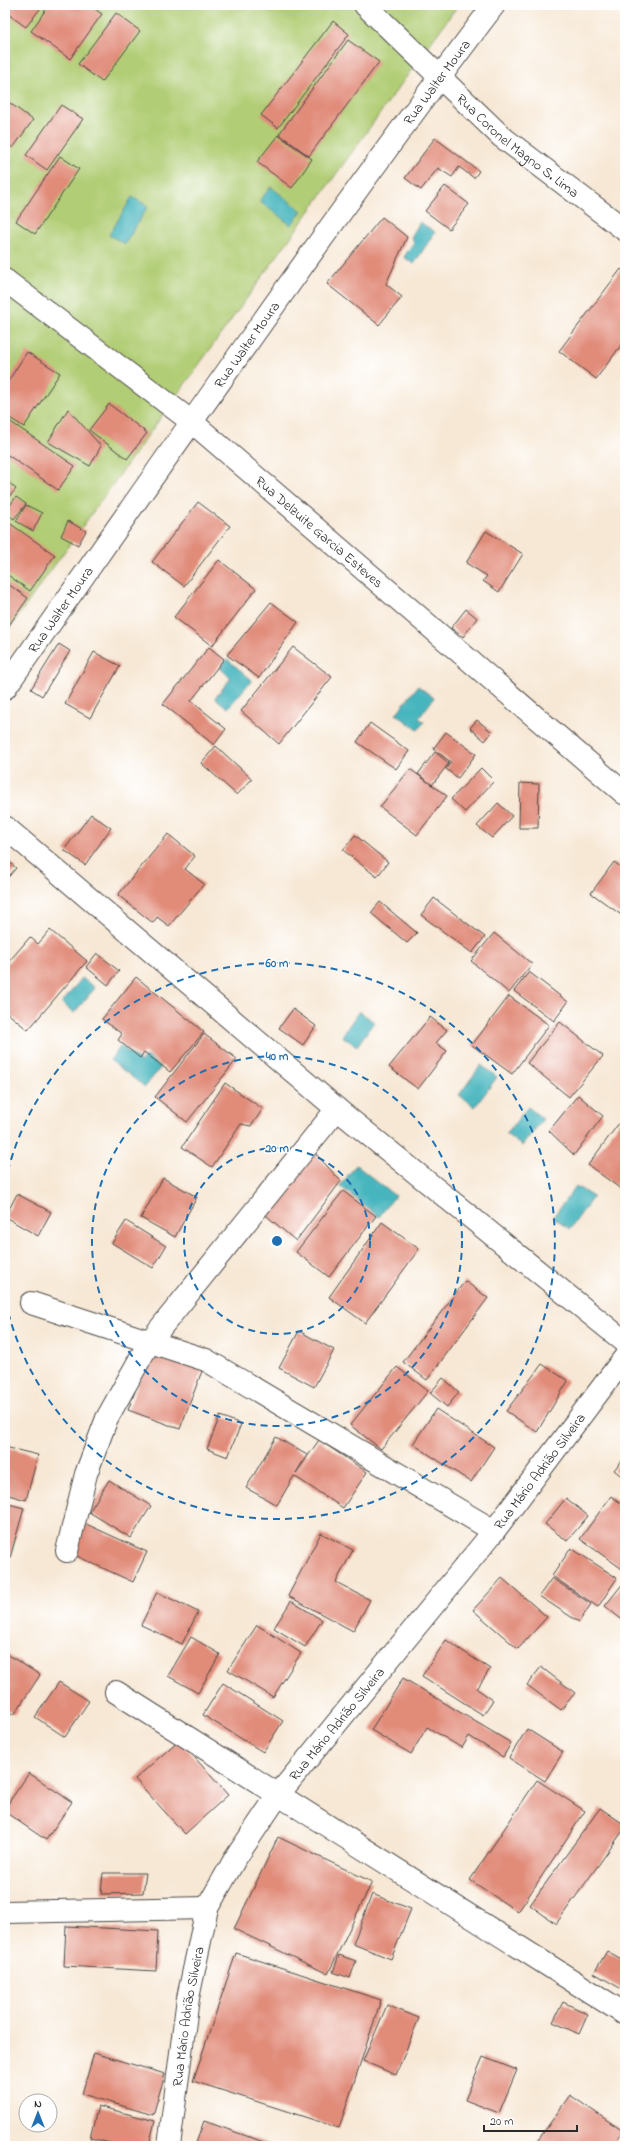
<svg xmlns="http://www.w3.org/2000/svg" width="630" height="2151" viewBox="0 0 630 2151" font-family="'Indie Flower',sans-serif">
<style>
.green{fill:#b1cd74;stroke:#6e7c50}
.water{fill:#46b5be;stroke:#387074}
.building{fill:#e18b79}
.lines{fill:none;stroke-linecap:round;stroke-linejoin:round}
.minor-casing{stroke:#4a4744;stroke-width:24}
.minor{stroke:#fff;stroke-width:22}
.ring{fill:none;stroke:#1f6fb2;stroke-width:2;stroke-dasharray:7 5}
.labels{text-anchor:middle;stroke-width:3;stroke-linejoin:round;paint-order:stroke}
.street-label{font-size:14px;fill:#2b2b2b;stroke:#fff}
.centre{fill:#1f6fb2;stroke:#fff;stroke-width:2}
.ring-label{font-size:12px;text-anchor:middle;font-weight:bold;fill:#1f6fb2;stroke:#fff;stroke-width:3;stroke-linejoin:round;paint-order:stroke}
</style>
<rect width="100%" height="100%" fill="#fff"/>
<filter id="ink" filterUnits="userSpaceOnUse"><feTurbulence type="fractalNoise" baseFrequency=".025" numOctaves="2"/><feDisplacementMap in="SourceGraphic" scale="8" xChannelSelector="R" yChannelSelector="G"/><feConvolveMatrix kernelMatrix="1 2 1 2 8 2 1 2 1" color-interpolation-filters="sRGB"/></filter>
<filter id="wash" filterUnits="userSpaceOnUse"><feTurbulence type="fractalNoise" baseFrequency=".012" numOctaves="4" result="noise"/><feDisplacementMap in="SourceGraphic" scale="16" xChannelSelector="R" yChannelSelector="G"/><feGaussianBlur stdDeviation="0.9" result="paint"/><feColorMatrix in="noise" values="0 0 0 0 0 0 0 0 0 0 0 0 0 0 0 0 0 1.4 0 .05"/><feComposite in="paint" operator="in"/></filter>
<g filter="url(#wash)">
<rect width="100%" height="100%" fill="#f7e8d5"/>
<path class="green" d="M5 5H458L5 634Z"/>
<g class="water">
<path d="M271 187 302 211 291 225 259 201Z"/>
<path d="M132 197 148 206 125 244 109 235Z"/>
<path d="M420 222 435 232 414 264 404 257 414 242 411 237Z"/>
<path d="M227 659 252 680 228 708 215 698 231 678 220 668Z"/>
<path d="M418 686 434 698 419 718 424 722 418 730 396 714Z"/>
<path d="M82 978 95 988 74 1013 62 1003Z"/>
<path d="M359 1011 374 1022 357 1046 342 1036Z"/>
<path d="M121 1046 141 1062 146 1056 161 1067 145 1087 110 1060Z"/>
<path d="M481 1065 497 1077 475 1107 459 1095Z"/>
<path d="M528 1107 543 1119 522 1146 506 1134Z"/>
<path d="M356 1165 395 1196 379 1217 340 1186Z"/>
<path d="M576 1186 593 1197 570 1229 553 1217Z"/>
</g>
<g id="blocks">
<g class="building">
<path d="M5 5H43L26 27 5 12Z"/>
<path d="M49 5H89L102 14 70 59 31 31Z"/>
<path d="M116 13 140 31 102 82 78 64Z"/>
<path d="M333 21 349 34 278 128 261 115Z"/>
<path d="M348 40 379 62 309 156 279 134Z"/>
<path d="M7 101 33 120 13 148 5 142V104Z"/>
<path d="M61 105 83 119 47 170 26 155Z"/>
<path d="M278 135 312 159 292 188 257 162Z"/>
<path d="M435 138 479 171 474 178 459 167 452 177 438 168 421 190 405 178Z"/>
<path d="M60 156 79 169 35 234 16 221Z"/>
<path d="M445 186 469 204 449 229 425 211Z"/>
<path d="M382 217 407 237 386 284 402 297 379 325 327 284Z"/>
<path d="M621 269 625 272V340L596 379 559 351Z"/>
<path d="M27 352 60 373 24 427 5 415V386Z"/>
<path d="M109 404 147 433 127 459 89 430Z"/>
<path d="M68 409 101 446 90 466 48 442Z"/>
<path d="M5 418 75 466 58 490 5 453Z"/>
<path d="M5 479 16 489 5 501Z"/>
<path d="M16 497 26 504 14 519 5 512Z"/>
<path d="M198 502 230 526 184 586 152 562Z"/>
<path d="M26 505 42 513 33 531 16 521Z"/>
<path d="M5 520 55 555 30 591 5 573Z"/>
<path d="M68 521 86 531 78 545 61 536Z"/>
<path d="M486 531 523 554 499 592 483 581 487 576 466 563Z"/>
<path d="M219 560 256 589 212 646 174 617Z"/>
<path d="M5 582 28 598 5 631Z"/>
<path d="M271 602 298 622 259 678 227 655Z"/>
<path d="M466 609 477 618 463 637 451 628Z"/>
<path d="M59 644 70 651 42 696 31 689Z"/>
<path d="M209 647 224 659 191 701 226 729 214 745 163 704Z"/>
<path d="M293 647 332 677 279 744 241 711Z"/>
<path d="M94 652 120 666 90 718 65 704Z"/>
<path d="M477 720 492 732 485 741 470 728Z"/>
<path d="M370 723 409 751 396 769 357 742Z"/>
<path d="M446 732 476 754 458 778 446 769 451 762 433 749Z"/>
<path d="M216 746 252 779 237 795 201 763Z"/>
<path d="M435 752 449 763 432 785 418 774Z"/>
<path d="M481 768 494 781 465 812 451 799Z"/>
<path d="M410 769 447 796 417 835 380 807Z"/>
<path d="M520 783 539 784 538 828H519Z"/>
<path d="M498 803 512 816 492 838 477 826Z"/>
<path d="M91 814 111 828 85 865 64 850Z"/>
<path d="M168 834 195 856 185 869 204 884 169 926 157 917 153 923 118 895Z"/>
<path d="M355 835 388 862 377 877 343 850Z"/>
<path d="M5 858 16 868 5 881Z"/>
<path d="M614 862 625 870V907L620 914 591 893Z"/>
<path d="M434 898 485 937 472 953 421 915Z"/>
<path d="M380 902 417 933 407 943 371 913Z"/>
<path d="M50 930 87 961 28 1030 5 1011V966L30 937 38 944Z"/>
<path d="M494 933 532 964 509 993 471 961Z"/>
<path d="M97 953 119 971 108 985 86 967Z"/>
<path d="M529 972 568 1002 554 1021 514 991Z"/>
<path d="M136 977 204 1032 170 1072 144 1052 140 1058 118 1040 122 1034 102 1019Z"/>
<path d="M509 996 549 1025 512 1074 472 1045Z"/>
<path d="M293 1009 316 1026 303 1045 279 1028Z"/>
<path d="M430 1017 447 1030 436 1043 447 1051 418 1089 389 1067Z"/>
<path d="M560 1022 603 1056 569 1097 527 1063Z"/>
<path d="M204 1034 237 1059 187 1122 155 1097Z"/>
<path d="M225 1083 263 1109 251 1126 241 1124 212 1167 182 1147Z"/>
<path d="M578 1095 603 1116 574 1155 549 1131Z"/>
<path d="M625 1115V1192L588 1165Z"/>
<path d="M313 1151 341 1181 296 1241 261 1211Z"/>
<path d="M163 1178 197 1197 175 1237 141 1218Z"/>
<path d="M343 1191 376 1216 329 1277 296 1252Z"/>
<path d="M17 1194 51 1212 38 1236 5 1217Z"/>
<path d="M126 1221 166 1246 153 1268 112 1243Z"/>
<path d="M382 1222 419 1249 365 1323 329 1297Z"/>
<path d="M465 1281 488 1298 427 1380 403 1362Z"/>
<path d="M299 1331 334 1350 314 1387 279 1368Z"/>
<path d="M153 1343 205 1363 180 1429 128 1410Z"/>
<path d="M542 1364 568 1381 537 1432 506 1411Z"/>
<path d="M397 1367 428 1391 381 1449 350 1425Z"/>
<path d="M443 1378 459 1392 447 1407 430 1393Z"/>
<path d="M436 1409 494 1447 471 1482 413 1444Z"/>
<path d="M220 1416 241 1424 228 1457 207 1449Z"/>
<path d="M276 1437 307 1455 296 1473 319 1440 367 1472 343 1508 294 1476 277 1505 246 1488Z"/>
<path d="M5 1447 38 1455 26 1500 5 1494Z"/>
<path d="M625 1457V1479L614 1470Z"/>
<path d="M109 1480 151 1506 131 1538 89 1512Z"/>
<path d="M611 1496 625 1506V1571L580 1539Z"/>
<path d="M566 1498 588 1516 567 1541 545 1524Z"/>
<path d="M5 1503 24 1508 10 1558 5 1557Z"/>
<path d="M84 1523 147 1552 133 1582 70 1553Z"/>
<path d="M321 1533 353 1550 336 1582 370 1600 353 1631 288 1596Z"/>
<path d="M571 1548 617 1578 598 1607 552 1576Z"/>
<path d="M502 1578 547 1617 518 1649 473 1610Z"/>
<path d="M552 1578 591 1604 579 1622 539 1596Z"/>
<path d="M624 1582 625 1614 621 1619 605 1606Z"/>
<path d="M157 1592 198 1612 182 1644 141 1625Z"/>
<path d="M291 1601 322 1620 305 1647 274 1628Z"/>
<path d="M257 1625 301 1653 273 1697 228 1670Z"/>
<path d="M191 1637 220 1654 198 1693 168 1676Z"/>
<path d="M446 1640 490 1669 477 1689 493 1700 483 1715 422 1676Z"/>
<path d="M5 1653 40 1675 14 1715 5 1709Z"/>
<path d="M541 1667 575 1693 561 1710 527 1685Z"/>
<path d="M403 1678 511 1743 503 1757 469 1736 462 1748 427 1727 411 1754 371 1730Z"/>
<path d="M59 1682 89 1701 65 1737 35 1717Z"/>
<path d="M223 1683 283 1721 263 1752 203 1715Z"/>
<path d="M527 1729 563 1752 545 1781 509 1758Z"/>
<path d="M179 1740 228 1795 185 1834 135 1779Z"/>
<path d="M29 1773 72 1802 46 1840 5 1812V1808Z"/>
<path d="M537 1780 585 1811 518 1912 470 1880Z"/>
<path d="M600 1808 625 1825V1828L556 1924 530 1905Z"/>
<path d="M278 1837 372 1882 328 1974 234 1929Z"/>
<path d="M103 1873H146L143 1893 101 1894Z"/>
<path d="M372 1894 411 1909 391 1959 353 1944Z"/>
<path d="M66 1926 158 1931 156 1971 64 1966Z"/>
<path d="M607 1951 625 1961V1991L594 1973Z"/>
<path d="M236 1953 381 2000 339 2128 193 2081Z"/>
<path d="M339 1955 356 1961 350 1978 333 1972Z"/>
<path d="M563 2002 588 2014 579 2034 553 2022Z"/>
<path d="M387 2005 419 2018 396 2075 363 2061Z"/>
<path d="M94 2053 165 2074 153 2115 82 2094Z"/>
<path d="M483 2057 517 2070 499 2113 465 2100Z"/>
<path d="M570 2095 623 2131 612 2146H534Z"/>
<path d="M98 2106 155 2121 149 2146H122L90 2138Z"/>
<path d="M204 2121 275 2146H195Z"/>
</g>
</g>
</g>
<g filter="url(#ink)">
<use href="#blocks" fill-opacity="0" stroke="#4a4744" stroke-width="1"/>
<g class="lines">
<defs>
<g id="minor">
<path id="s1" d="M365 5 502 137 625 230"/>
<path id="s2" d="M5 280 192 422 625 794"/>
<path id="s3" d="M5 688C166 459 325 228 494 5"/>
<path d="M5 827 337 1109 625 1342"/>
<path d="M31 1303 206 1360 494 1531"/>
<path d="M67 1551 86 1474 107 1418 150 1341 337 1109"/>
<path d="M116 1692 625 2014"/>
<path d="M5 1912 207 1908"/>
<path id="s4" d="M169 2146 188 1998 207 1908 235 1859 278 1795 494 1531 625 1357"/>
</g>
</defs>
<use href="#minor" class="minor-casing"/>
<use href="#minor" class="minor"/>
</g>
</g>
<g class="ring">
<circle cx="277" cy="1241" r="93"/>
<circle cx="277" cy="1241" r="185"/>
<path d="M5 1183A278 278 0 1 1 5 1299"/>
</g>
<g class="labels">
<g class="street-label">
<text dy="5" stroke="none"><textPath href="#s3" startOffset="744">Rua Walter Moura</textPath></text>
<text dy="5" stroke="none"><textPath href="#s1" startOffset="208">Rua Coronel Magno S. Lima</textPath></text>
<text dy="5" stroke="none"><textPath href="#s3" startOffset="420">Rua Walter Moura</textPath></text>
<text dy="5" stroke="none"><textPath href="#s2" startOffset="403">Rua Delzuite Garcia Esteves</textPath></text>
<text dy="5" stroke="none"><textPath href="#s3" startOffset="96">Rua Walter Moura</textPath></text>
<text dy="5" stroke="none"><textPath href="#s4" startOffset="791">Rua Mário Adrião Silveira</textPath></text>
<text dy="5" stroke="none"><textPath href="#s4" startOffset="467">Rua Mário Adrião Silveira</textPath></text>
<text dy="5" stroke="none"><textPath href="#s4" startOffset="131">Rua Mário Adrião Silveira</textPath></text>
</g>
</g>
<circle cx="277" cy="1241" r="6" class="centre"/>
<g class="ring-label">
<text x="277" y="967">60 m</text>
<text x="277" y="1060">40 m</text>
<text x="277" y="1152">20 m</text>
</g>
<rect width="630" height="2151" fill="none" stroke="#fff" stroke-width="20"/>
<g transform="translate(38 2113)"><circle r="19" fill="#ffffff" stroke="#aaaaaa"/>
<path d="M0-3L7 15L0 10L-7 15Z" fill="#1f6fb2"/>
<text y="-6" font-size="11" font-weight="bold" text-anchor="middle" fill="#2b2b2b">N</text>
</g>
<path d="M484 2125v6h93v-6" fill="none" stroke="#2b2b2b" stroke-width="2"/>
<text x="490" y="2125" font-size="12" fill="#2b2b2b" stroke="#ffffff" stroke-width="3" paint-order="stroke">20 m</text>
</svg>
